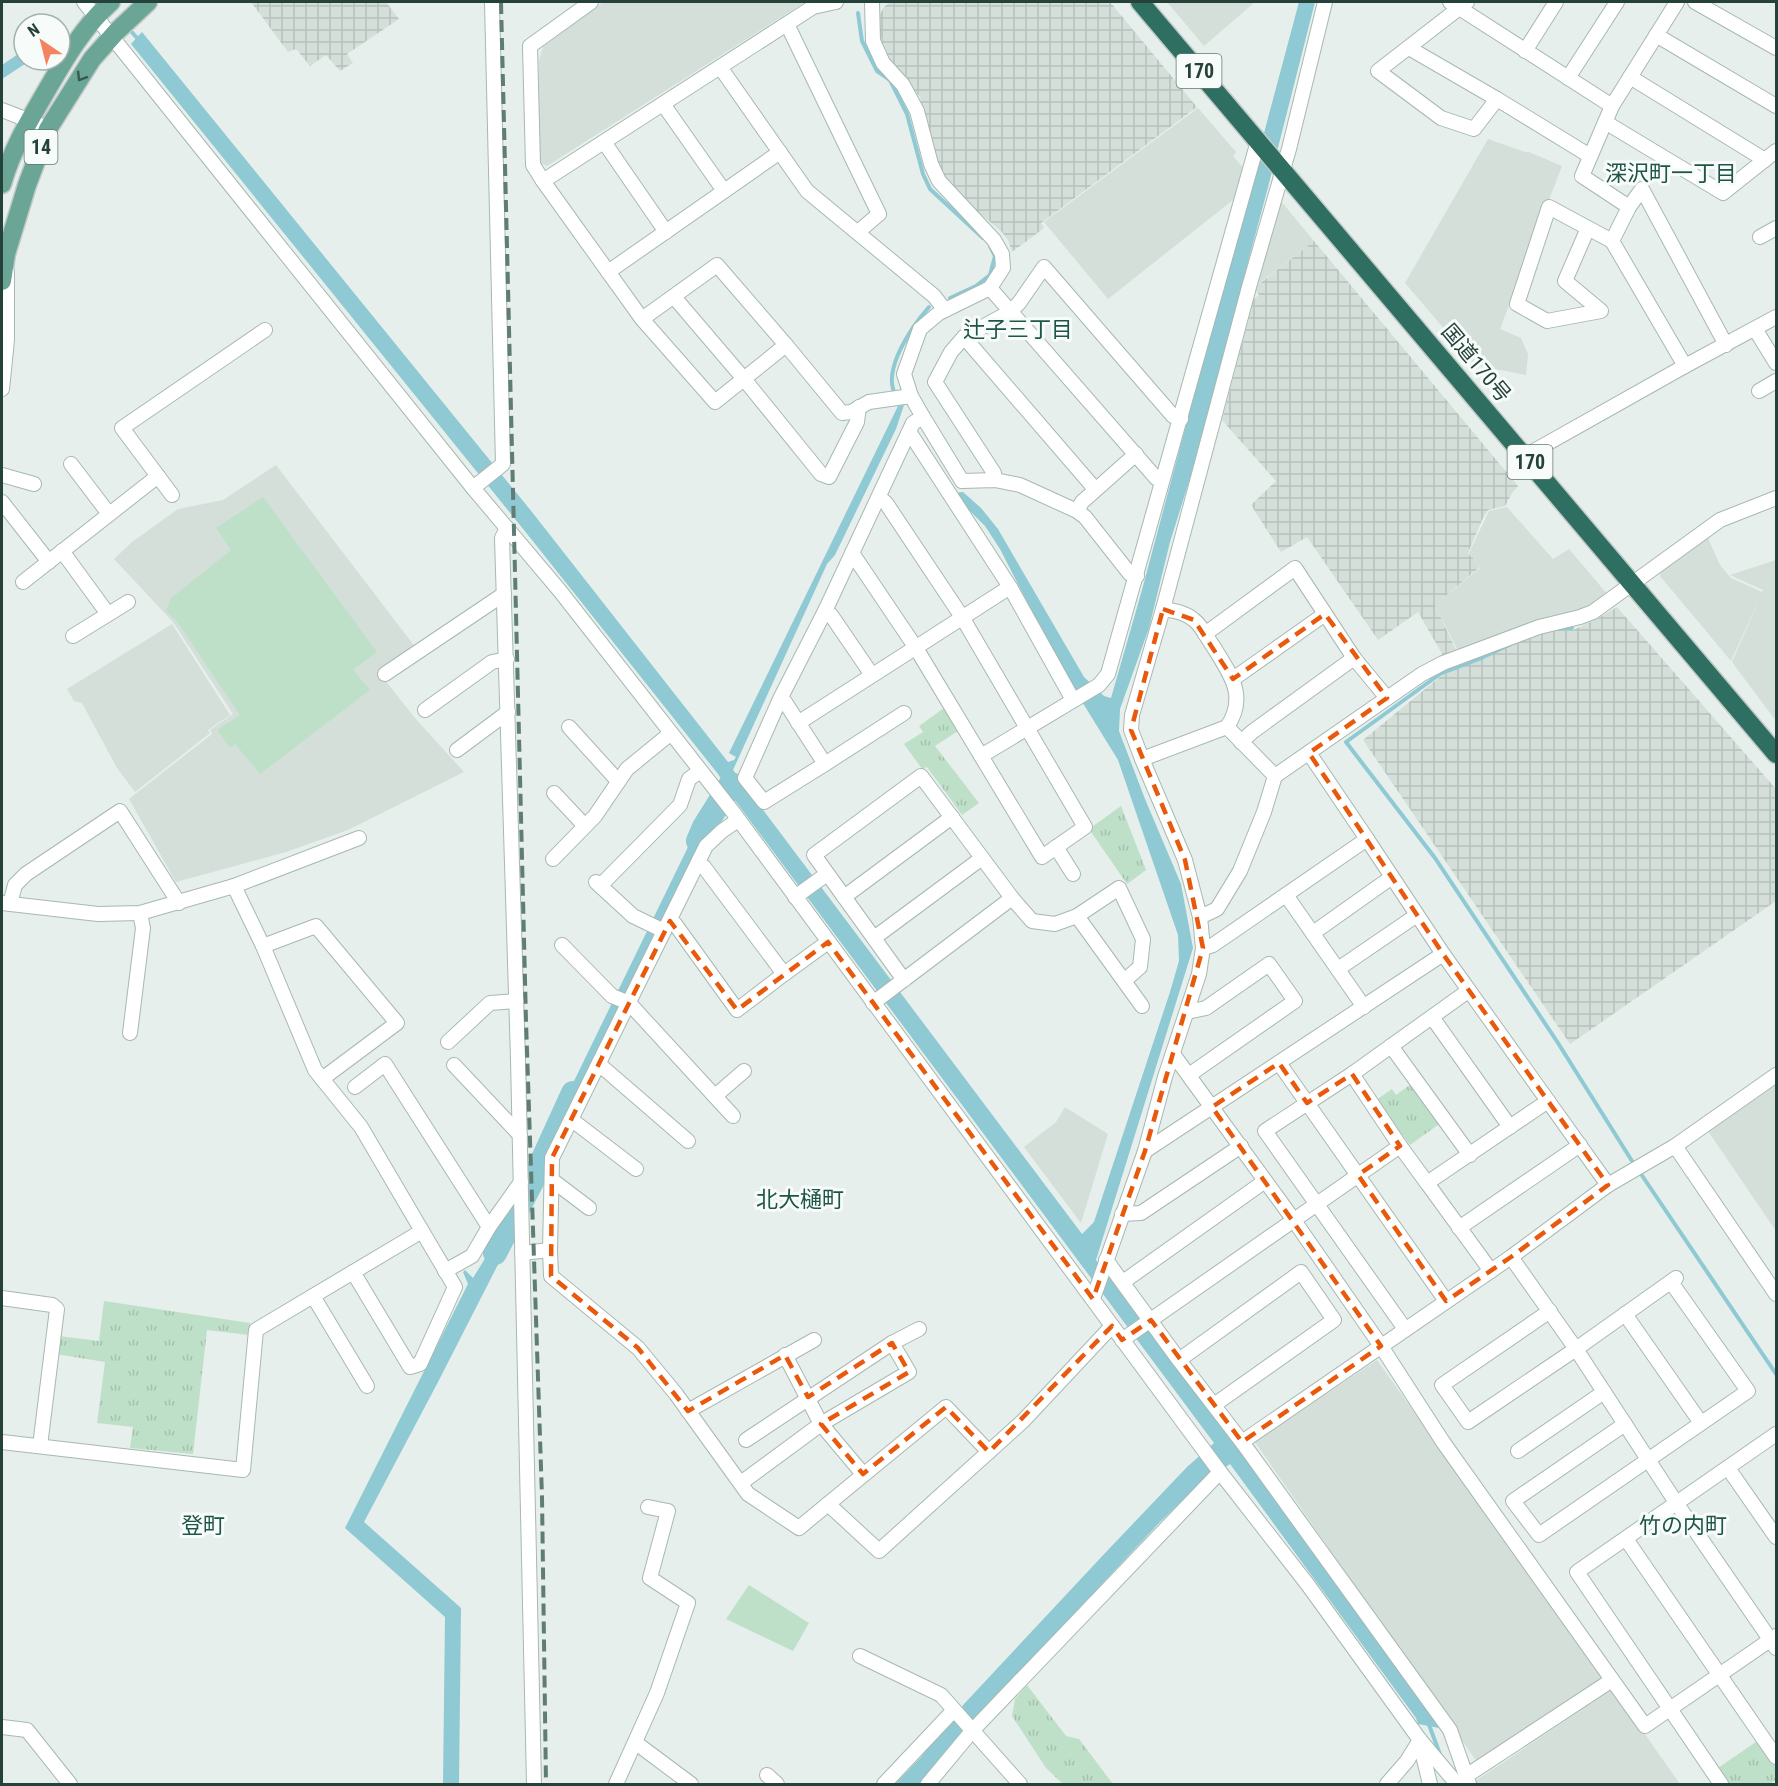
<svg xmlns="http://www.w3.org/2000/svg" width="1778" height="1786" viewBox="0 0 1778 1786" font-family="'Roboto Condensed','Noto Sans JP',sans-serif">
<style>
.built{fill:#d4dfda}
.industrial{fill:url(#industrial-grid)}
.grass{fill:url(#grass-tufts)}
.pitch{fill:#bfe0c8}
.water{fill:#8ec9d4}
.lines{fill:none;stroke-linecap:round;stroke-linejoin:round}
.stream{stroke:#8ec9d4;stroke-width:4}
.river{stroke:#8ec9d4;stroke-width:24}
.minor-casing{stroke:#a8b8b2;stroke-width:16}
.major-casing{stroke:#c2cac8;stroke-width:21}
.highway-casing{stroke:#c2cac8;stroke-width:21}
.minor{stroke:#fff;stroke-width:14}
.major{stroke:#6aa596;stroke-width:18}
.highway{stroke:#2f6f62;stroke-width:18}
.rail{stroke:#5f7d75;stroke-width:4;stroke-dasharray:12 6;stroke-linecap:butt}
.oneway{stroke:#365b51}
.marked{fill:none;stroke:#e8590c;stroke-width:4.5;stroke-dasharray:12 8;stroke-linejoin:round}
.labels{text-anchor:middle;stroke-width:6;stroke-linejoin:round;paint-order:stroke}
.shield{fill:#f7fbf9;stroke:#637a73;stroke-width:1.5}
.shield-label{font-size:20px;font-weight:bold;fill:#24423a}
.street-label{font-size:21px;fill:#24423a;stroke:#f7fbf9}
.neighbourhood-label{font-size:22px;fill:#1f5548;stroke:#f7fbf9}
</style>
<defs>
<pattern id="industrial-grid" width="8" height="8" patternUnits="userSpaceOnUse" patternTransform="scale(1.5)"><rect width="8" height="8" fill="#d4dfda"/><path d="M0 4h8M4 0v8" fill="none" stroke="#b6c1bc"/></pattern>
<pattern id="grass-tufts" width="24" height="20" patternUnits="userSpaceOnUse" patternTransform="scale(1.5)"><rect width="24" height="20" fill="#bfe0c8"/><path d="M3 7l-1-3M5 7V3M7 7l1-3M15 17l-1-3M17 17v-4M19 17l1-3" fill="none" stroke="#a4c1ad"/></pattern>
</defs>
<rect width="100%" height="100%" fill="#e6efeb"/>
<g class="built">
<path d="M603 2H805L547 166 538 162 539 60 543 47Z"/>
<path d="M1167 2H1255L1204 46Z"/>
<path d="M1198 108 1236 152 1233 156 1245 170 1237 200H1233L1108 299 1044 222Z"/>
<path d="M1488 139 1525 152H1529L1562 166 1500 329 1521 338 1528 354 1526 375 1475 365 1405 283Z"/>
<path d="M1280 200 1314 241 1253 288Z"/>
<path d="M276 465 416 648 380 674 415 718 464 772 348 830 286 852 176 882 129 799 212 734 210 730 233 714 173 622 114 559 132 542 178 509 223 500Z"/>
<path d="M1507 507 1553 559 1569 549 1609 596 1587 612 1556 616 1459 653 1435 605 1481 567 1469 553 1489 511Z"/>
<path d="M1707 536 1720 565 1731 578 1762 592 1763 590 1730 575 1776 560V721L1732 662 1762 593 1731 661 1660 576 1661 570Z"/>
<path d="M172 624 230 715 208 730 210 733 135 792 117 768 82 703 74 701 67 689Z"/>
<path d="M1776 1084V1231L1708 1131Z"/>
<path d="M1065 1107 1108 1134 1081 1223 1024 1147 1056 1122Z"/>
<path d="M1377 1360 1604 1678 1479 1765 1255 1442Z"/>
<path d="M1613 1689 1680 1784H1471Z"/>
</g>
<g class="industrial">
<path d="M251 2H386L399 19 347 54 353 63 340 71 326 55 310 66 296 49 288 52Z"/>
<path d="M890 2H1110L1197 107 1041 223 1044 228 1012 252 1008 240 1001 231 966 202 945 177 938 163 920 97 884 54 878 18 884 7Z"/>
<path d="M1314 241 1518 486 1512 493 1505 506 1488 510 1482 520 1468 553 1481 566 1435 605 1457 652 1445 659 1418 612 1378 640 1307 537 1281 552 1251 505 1276 481 1222 420 1254 299 1259 295 1254 288Z"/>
<path d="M1617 607 1776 789V901L1570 1044 1363 740 1441 676 1544 631 1573 630 1597 619Z"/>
</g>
<g class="grass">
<path d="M944 708 958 731 935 746 979 803 962 815 927 767 922 769 904 744 923 732 919 726Z"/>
<path d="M1121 806 1146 870 1127 884 1089 829Z"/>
<path d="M1414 1082 1442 1122 1410 1145 1376 1100 1392 1089 1396 1095Z"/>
<path d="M104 1301 250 1323 249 1335 207 1330 193 1454 130 1448 133 1427 97 1423 105 1362 56 1354 59 1336 99 1341Z"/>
<path d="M1027 1685 1066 1736 1079 1739 1113 1784H1063L1046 1768 1012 1716 1015 1699Z"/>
<path d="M1760 1739 1776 1763V1780L1770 1784H1729L1718 1768Z"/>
</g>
<g class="pitch">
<path d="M263 497 377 652 353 670 370 690 260 774 235 744 230 748 217 730 240 715 176 620 166 611 171 598 231 550 216 528Z"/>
<path d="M749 1585 809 1623 793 1651 726 1619Z"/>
</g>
<g class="water">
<path d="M1299 2H1315L1267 191 1191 475 1170 542 1149 628 1120 709 1119 731 1145 799 1181 884 1193 948 1096 1260C1209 1408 1319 1558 1428 1709L1439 1728 1418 1724 1416 1718 1230 1464 1195 1488 1159 1523 1026 1665 919 1784H895L921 1757 964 1704 1107 1551 1187 1467 1214 1443 731 795 718 774 532 540 131 44 142 32 532 512 728 762 734 760 736 757 729 753 898 406 904 405 896 429 835 555 827 564 733 770 1082 1234 1094 1222 1170 992 1179 961 1178 935 1118 760 1060 666 1000 549 985 526 952 493 963 492 981 508 998 529 1084 677 1104 696 1111 698 1142 590Z"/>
<path d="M24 50V60H31L2 79V65Z"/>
<path d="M708 806 715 815 564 1122 555 1120Z"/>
<path d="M510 1217V1241L438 1382 364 1522 461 1608 459 1784H443L445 1617 345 1528 468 1284 463 1272 465 1270 473 1278 489 1252H492Z"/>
</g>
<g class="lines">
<g class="stream">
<path d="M858 13 862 41 877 71 890 80 907 114 923 174 930 189 983 238"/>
<path d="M128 28 139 40"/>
<path d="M950 298 976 286 990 275 995 256 990 246"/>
<path d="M895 394C882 369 913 325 929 307"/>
<path d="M1557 629 1572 628"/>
<path d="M1511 644 1479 659 1440 674 1346 742 1435 858 1558 1043 1632 1161"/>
<path d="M1641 1174 1776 1374"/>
<path d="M1428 1722 1441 1757"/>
</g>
<g class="river">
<path d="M698 841 704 827 731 784"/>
<path d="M495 1253 536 1174 573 1093"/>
</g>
<defs>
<g id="minor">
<path d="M84 2 473 488 560 591 733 812 1220 1472 1308 1585 1420 1740 1457 1784"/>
<path d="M591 2 530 46 533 165 543 181 813 7 836 2"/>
<path d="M872 2 873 41 883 63 903 85 917 111 931 164 939 181 994 240 1002 254 1003 268 990 288 939 313 920 329 904 374 911 396 923 417 962 481 995 480 1020 485 1077 511 1085 517 1130 574 1137 576"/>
<path d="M1450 2 1612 106 1677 2"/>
<path d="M1467 2 1378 71 1441 118 1474 129 1497 99 1590 156"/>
<path d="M1695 2 1776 48"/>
<path d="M787 24 879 214 858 232"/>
<path d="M1656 35 1776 106"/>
<path d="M1409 48 1497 99"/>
<path d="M1525 51 1556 2"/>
<path d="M720 67 807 191 934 296 945 310"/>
<path d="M1630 77 1765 160"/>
<path d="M1568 78 1617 2"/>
<path d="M663 104 724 191"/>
<path d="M1612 106 1582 176 1629 207 1642 189 1726 345"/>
<path d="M2 110 38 124"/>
<path d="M1605 122 1723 193 1776 151"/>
<path d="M604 142 666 232"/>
<path d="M543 181 642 319 715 402 786 345 842 413 851 412 869 402 911 396"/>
<path d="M1629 207 1612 241 1685 366"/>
<path d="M1588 228 1565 281 1601 311 1547 321 1517 304 1549 207 1612 241"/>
<path d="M1760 237 1776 228"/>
<path d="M608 272 780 152"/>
<path d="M990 288 1156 478 1162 480"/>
<path d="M674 297 744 379 821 474 829 477 857 422 859 407"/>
<path d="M642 319 717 265 786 345"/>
<path d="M1755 329 1776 363"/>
<path d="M964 337 1095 489"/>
<path d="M2 389 7 340V272"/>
<path d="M1759 391 1776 381"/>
<path d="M910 433 1010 587 1073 700"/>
<path d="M1525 456 1685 366 1776 317"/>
<path d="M71 464 109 514"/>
<path d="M2 475 34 484"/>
<path d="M995 480 994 473 935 382 951 352 964 337 1010 312 1019 303 1044 267 1173 416 1181 419"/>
<path d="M473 488 503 464 492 2"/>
<path d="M172 495 122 428 265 330"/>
<path d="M2 502 49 562"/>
<path d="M1077 511 1082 502 1136 454"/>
<path d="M507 528 502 538 518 1059 534 1784"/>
<path d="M62 551 108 614"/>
<path d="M852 553 916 648 1042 857 1085 827 962 617 886 503 879 497"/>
<path d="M23 582 158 476"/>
<path d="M825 611 831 615 872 675"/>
<path d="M1205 634 1295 568 1354 658"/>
<path d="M73 636 128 602"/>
<path d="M385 674 504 594"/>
<path d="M1233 679 1325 614"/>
<path d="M780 699 785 702 825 764 764 802 745 778 780 699 825 611 913 423 923 417"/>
<path d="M425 710 492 662 507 659"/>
<path d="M798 723 1010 587"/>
<path d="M569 727 618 781"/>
<path d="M1241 742 1252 732 1354 658 1387 698"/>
<path d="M457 750 508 712"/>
<path d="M981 756 1099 685 1108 674 1258 141"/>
<path d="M1142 759 1227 727C1248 696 1230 674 1213 646 1207 638 1202 626 1194 620 1185 612 1174 611 1163 609"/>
<path d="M825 764 904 713"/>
<path d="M1275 776 1422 674 1443 663 1539 627 1580 617 1593 612 1720 520 1776 498"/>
<path d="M554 793 585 826"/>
<path d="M1367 839 1443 954 1608 1185"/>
<path d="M1056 847 1073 874"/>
<path d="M553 859 595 816 627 769 671 733"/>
<path d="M596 882 633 916 664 931"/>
<path d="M600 886 680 805 689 779 700 771"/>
<path d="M1286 895 1364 1007"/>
<path d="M795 897 827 874"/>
<path d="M844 897 952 817"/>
<path d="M1012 898 1032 921 1055 924 1077 916 1119 888 1143 939 1140 967 1124 981"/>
<path d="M2 903 98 914 140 913 234 886 359 838"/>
<path d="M10 904 15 885 26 874 120 811 179 903"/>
<path d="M1077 916 1142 1006"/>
<path d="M1200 917 1217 909 1240 871 1264 812 1275 776 1227 727"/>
<path d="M670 921 675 924 737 1010 784 974 704 867 698 863"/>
<path d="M1313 933 1392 877"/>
<path d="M874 938 982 858"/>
<path d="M562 945 612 996 629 1003 733 1116"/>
<path d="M263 946 316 926 397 1023 322 1079"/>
<path d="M1203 948 1213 945 1367 839 1309 753"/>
<path d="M1338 969 1417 915"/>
<path d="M784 974 828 942"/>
<path d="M873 1003 1012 898 921 776 814 855 904 980"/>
<path d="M1187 1012 1206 1008 1269 964 1295 1001 1189 1075"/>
<path d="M1432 1017 1510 1127"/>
<path d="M130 1033 143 928 140 913"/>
<path d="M448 1042 490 1003 517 1001"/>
<path d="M1391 1046 1470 1155"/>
<path d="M1173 1054 1293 1219 1381 1346 1443 1442 1645 1726 1776 1636"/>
<path d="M1279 1063 1446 1301"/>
<path d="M454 1065 520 1135"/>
<path d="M600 1065 688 1141"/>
<path d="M1352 1074 1468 991"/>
<path d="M355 1087 385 1064 489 1227"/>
<path d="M715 1096 744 1071"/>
<path d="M572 1120 636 1169"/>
<path d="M1400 1146 1352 1074 1265 1131 1405 1329"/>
<path d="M1675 1146 1776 1294"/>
<path d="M1145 1151 1443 954"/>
<path d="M552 1180 589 1208"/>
<path d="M1427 1183 1491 1271"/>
<path d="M1122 1214 1141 1213 1241 1146"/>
<path d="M1459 1228 1580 1145"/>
<path d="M550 1250 551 1276 638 1348 676 1394 748 1494 799 1528 828 1504 879 1551 1023 1421 1112 1326"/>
<path d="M522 1253 550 1250 552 1158 706 846 722 831 738 820"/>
<path d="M1511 1257 1576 1349 1677 1504 1776 1648"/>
<path d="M1106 1260 1179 1360 1242 1442 1450 1730 1469 1784"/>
<path d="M445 1271 472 1256 489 1227 521 1182"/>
<path d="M353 1272 410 1367 420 1364 455 1287 422 1231"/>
<path d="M1123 1282 1265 1181"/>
<path d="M313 1296 367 1386"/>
<path d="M2 1298 52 1305 57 1309 40 1446"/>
<path d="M1093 1299 1145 1151 1165 1077 1199 974 1203 948 1200 917 1185 860 1142 759 1131 730 1132 715 1163 609 1249 287 1289 149 1325 2"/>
<path d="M1550 1311 1442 1385 1468 1422 1576 1349 1676 1278"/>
<path d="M1625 1314 1701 1423"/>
<path d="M1122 1340 1400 1146 1427 1183 1548 1101"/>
<path d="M785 1355 821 1424 863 1474"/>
<path d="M1179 1360 1301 1272 1334 1320 1214 1405"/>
<path d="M688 1411 814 1340"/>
<path d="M1625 1424 1513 1501 1539 1535 1748 1391 1671 1282"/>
<path d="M746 1440 892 1343"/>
<path d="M2 1442 243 1470 256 1330 422 1231 361 1127 315 1070 263 946 234 886"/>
<path d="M1242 1442 1511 1257 1608 1185 1675 1146 1776 1075"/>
<path d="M1518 1451 1604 1392"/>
<path d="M1728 1468 1776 1537"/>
<path d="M741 1483 821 1424 909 1372 892 1343 919 1329"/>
<path d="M828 1504 946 1407 989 1452"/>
<path d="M1626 1539 1776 1757"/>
<path d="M860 1656 941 1695 1020 1784"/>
<path d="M2 1727 27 1730 70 1784"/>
<path d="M636 1743 691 1784"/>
<path d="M1420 1743 1430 1784"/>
<path d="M767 1775 777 1784"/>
<path d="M1466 1776 1612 1680"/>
<path d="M616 1784 657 1693 688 1603 650 1578 668 1511 648 1507"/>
<path d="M884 1784 953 1711"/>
<path d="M928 1784 972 1731 1220 1472"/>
<path d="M1387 1784 1407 1761 1420 1740"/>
<path d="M1721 1784 1577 1572 1776 1434"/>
</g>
<g id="major">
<path d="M2 184C12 149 30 119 48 88 66 57 84 26 111 2"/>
<path d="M2 281 6 254 27 185 48 129 92 59 117 31 148 2"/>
</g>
<path id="highway" d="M1140 2 1776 754"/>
</defs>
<use href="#minor" class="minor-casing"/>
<use href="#major" class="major-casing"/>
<use href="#highway" class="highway-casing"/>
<use href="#minor" class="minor"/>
<use href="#major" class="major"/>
<use href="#highway" class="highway"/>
<path class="rail" d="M501 2 526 1021 542 1497 546 1784"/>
</g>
<defs><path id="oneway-chevron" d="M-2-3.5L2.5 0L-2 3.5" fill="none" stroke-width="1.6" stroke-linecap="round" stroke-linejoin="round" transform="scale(1.5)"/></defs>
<use class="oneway" href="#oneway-chevron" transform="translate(81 77) rotate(122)"/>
<path class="marked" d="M1163 609 1194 620 1233 679 1325 614 1387 698 1309 753 1443 954 1608 1185 1511 1257 1446 1301 1358 1175 1400 1146 1352 1074 1307 1103 1279 1063 1212 1107 1381 1346 1242 1442 1151 1320 1122 1340 1112 1326 989 1452 946 1407 863 1474 821 1424 909 1372 892 1343 808 1397 785 1355 688 1411 638 1348 551 1276 552 1158 670 921 737 1010 828 942 1093 1299 1145 1151 1203 948 1185 860 1131 730Z"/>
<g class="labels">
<g class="shield">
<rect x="1176.5" y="54" width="45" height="34" rx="4.5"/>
<rect x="24.5" y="130" width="33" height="34" rx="4.5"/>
<rect x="1507.5" y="445" width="45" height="34" rx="4.5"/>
</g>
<g class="shield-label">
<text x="1199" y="78">170</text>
<text x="41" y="154">14</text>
<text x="1530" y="469">170</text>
</g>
<g class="street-label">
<text transform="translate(1476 363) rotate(50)" y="7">国道170号</text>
</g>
<g class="neighbourhood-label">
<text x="1671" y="181">深沢町一丁目</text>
<text x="1018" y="337">辻子三丁目</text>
<text x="800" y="1207">北大樋町</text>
<text x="203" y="1533">登町</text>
<text x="1683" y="1533">竹の内町</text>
</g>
</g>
<rect width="1778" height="1786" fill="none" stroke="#24423a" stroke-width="6"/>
<g transform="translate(42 42) rotate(325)"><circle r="28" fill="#f7fbf9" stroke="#a3b1ad" stroke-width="1.5"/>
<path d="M0-4.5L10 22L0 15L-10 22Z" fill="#f4845f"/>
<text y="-9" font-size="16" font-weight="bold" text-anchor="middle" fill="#24423a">N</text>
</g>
</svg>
